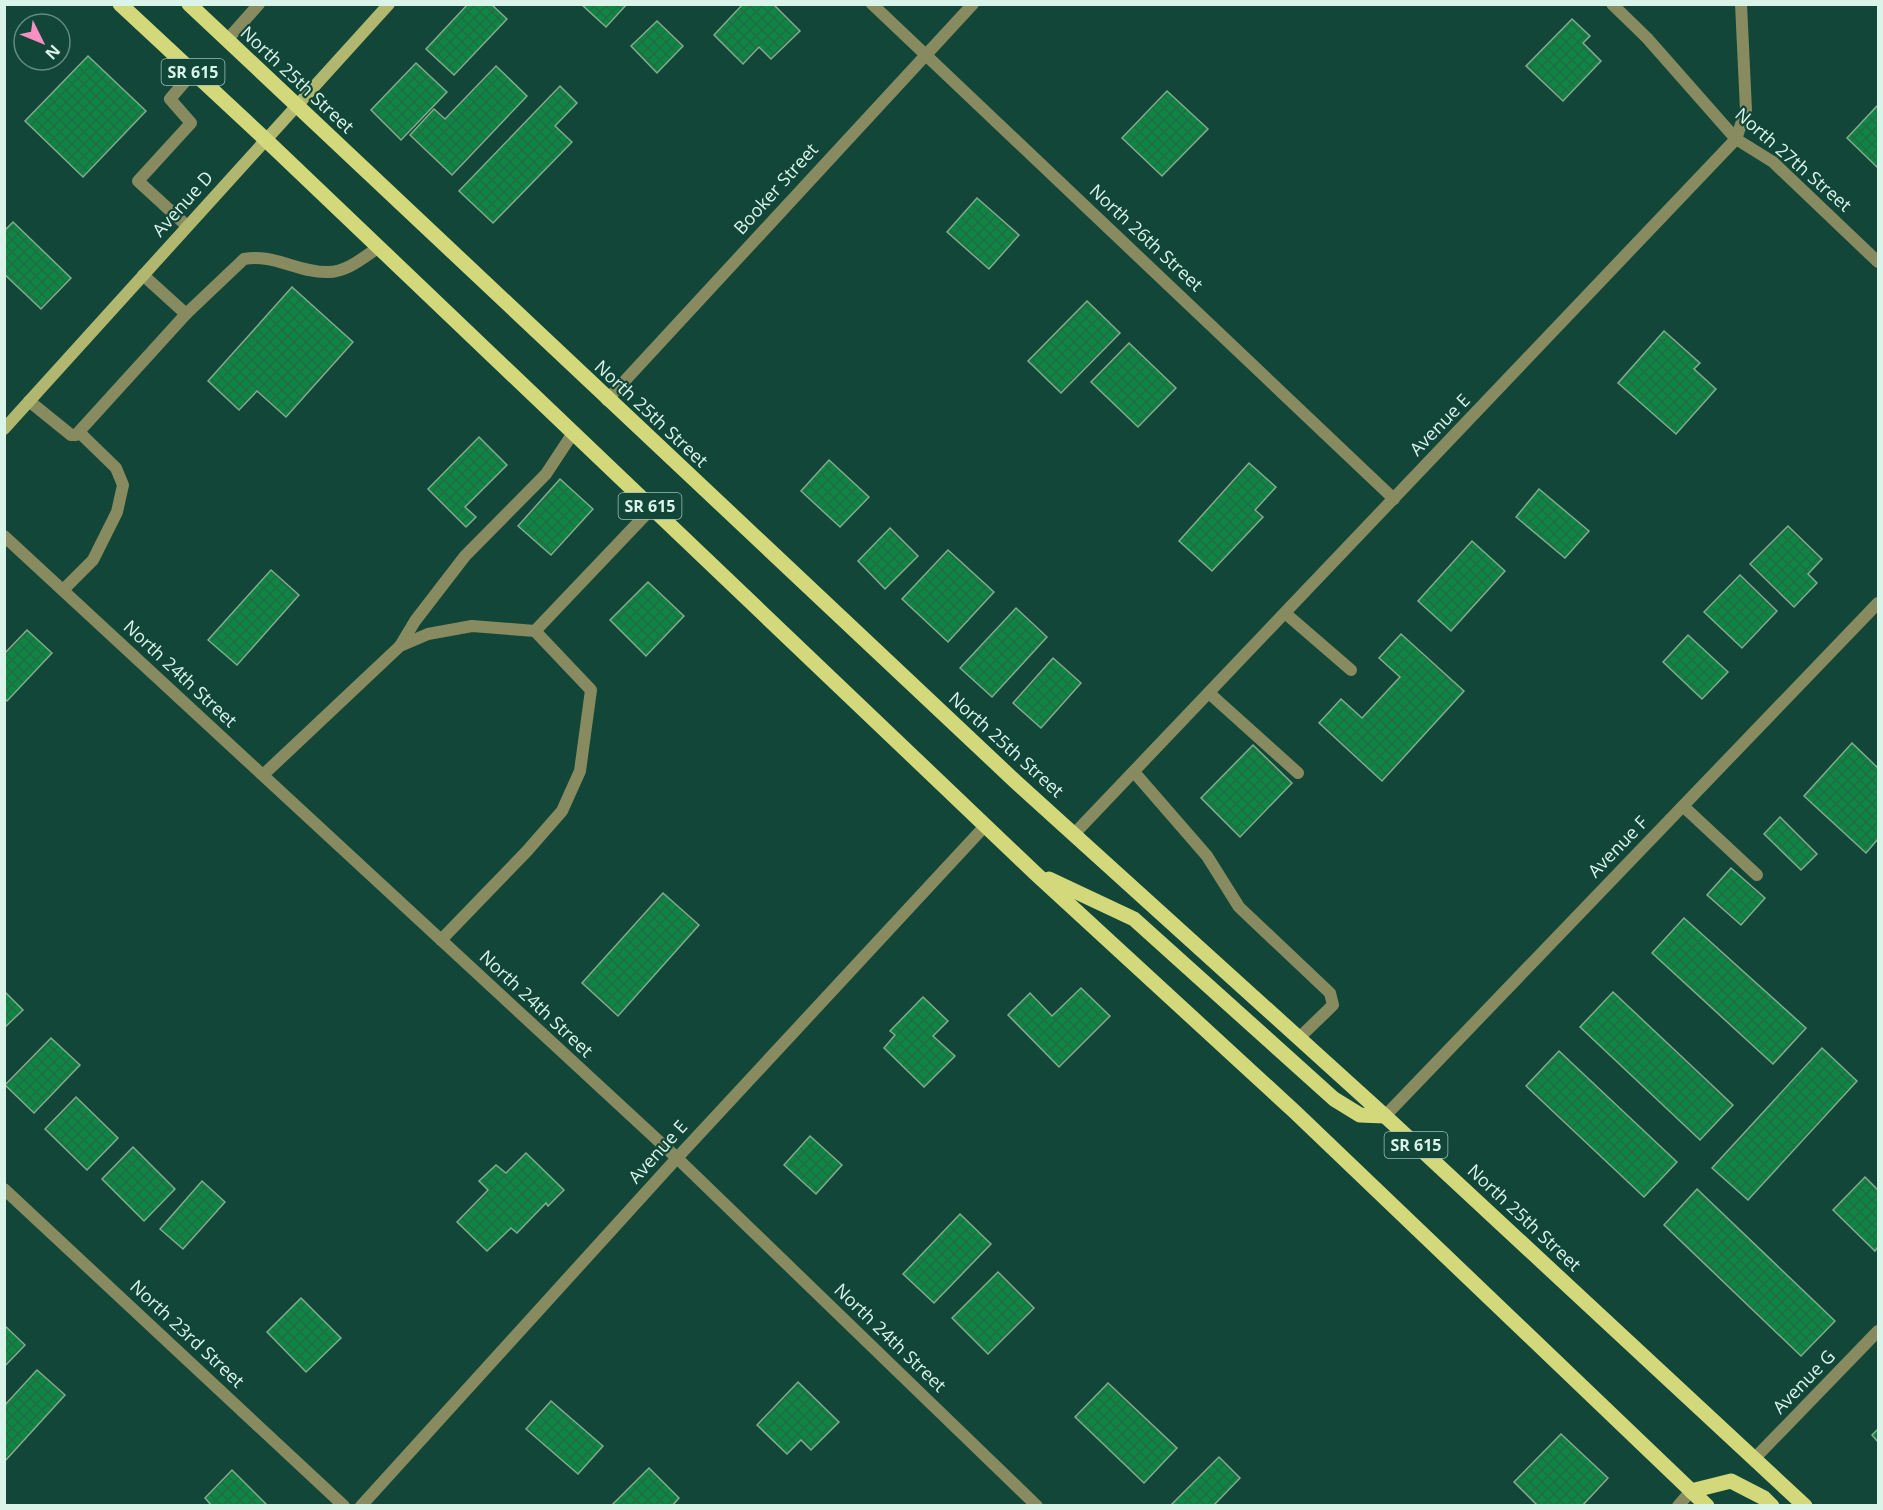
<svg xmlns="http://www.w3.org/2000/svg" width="1883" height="1510" viewBox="0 0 1883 1510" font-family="'Open Sans',sans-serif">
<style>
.building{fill:url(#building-cross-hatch);stroke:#84ab8d;stroke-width:1.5}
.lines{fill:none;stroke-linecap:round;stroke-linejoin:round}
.lane{stroke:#888b5f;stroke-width:12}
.street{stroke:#888b5f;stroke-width:12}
.secondary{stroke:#b2b76f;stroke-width:12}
.primary{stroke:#d3d97b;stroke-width:15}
.labels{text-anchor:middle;stroke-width:4.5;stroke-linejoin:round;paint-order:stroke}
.shield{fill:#114638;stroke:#9ec0b5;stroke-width:1.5}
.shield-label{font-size:16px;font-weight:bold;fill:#daf4ea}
.street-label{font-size:18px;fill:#daf4ea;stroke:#114638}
</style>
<defs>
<pattern id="building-cross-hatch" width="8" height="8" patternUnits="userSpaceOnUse" patternTransform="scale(1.5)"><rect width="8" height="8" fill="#0d8543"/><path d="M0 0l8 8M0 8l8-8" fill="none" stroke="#246a44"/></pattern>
</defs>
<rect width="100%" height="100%" fill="#114638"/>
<g class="building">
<path d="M468 4H491L507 19 454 75 426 49Z"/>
<path d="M581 4H627L606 27Z"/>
<path d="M743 4H773L800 31 771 59 759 47 743 64 714 35Z"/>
<path d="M1572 19 1590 36 1583 43 1601 61 1563 101 1526 66Z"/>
<path d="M657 21 683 46 657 73 631 46Z"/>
<path d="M88 56 146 111 83 177 25 121Z"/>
<path d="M416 63 447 92 401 140 371 110Z"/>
<path d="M496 66 527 96 452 175 410 135 434 109 445 119Z"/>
<path d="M560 86 577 103 555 126 572 142 493 223 459 191Z"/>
<path d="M1167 91 1208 129 1162 176 1122 138Z"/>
<path d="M1878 105V168L1847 138Z"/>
<path d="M977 198 1019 235 989 269 947 232Z"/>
<path d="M13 222 71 278 41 309 4 274V231Z"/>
<path d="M292 287 353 342 286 417 257 391 239 410 208 381Z"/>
<path d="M1087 301 1120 333 1061 393 1028 361Z"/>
<path d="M1664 331 1700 363 1694 369 1716 389 1676 434 1618 383Z"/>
<path d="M1129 343 1176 388 1138 427 1091 382Z"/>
<path d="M479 437 507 465 465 507 476 517 466 527 428 489Z"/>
<path d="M829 460 869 497 840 527 801 491Z"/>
<path d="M1249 463 1276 487 1255 510 1263 517 1212 571 1179 541Z"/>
<path d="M560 479 593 509 551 555 518 526Z"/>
<path d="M1539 489 1589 531 1565 558 1516 517Z"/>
<path d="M1788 526 1822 559 1808 574 1817 583 1794 607 1750 564Z"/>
<path d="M890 528 918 556 885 589 858 561Z"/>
<path d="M1472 541 1505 571 1451 631 1418 601Z"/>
<path d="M948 550 994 592 948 642 902 599Z"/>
<path d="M271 570 299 595 237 665 208 640Z"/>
<path d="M1740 575 1777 611 1742 648 1704 612Z"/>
<path d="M648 582 684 616 646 656 610 620Z"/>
<path d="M1016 608 1047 637 992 697 960 668Z"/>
<path d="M27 630 52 653 7 701 4 698V654Z"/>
<path d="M1401 634 1464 691 1382 781 1319 723 1341 699 1362 718 1400 677 1379 658Z"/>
<path d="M1688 635 1728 672 1702 699 1663 662Z"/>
<path d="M1053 658 1081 683 1041 728 1013 703Z"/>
<path d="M1852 743 1878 768V839L1866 853 1804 796Z"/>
<path d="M1253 745 1292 783 1240 837 1201 798Z"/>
<path d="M1780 817 1817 854 1801 870 1764 834Z"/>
<path d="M1731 868 1765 898 1741 925 1707 895Z"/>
<path d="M663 893 699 925 618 1016 582 983Z"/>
<path d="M1684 918 1806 1028 1773 1064 1652 953Z"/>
<path d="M1081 988 1110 1016 1059 1067 1008 1015 1030 993 1052 1016Z"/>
<path d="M4 991 23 1010 4 1028Z"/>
<path d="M1613 992 1733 1105 1700 1140 1580 1027Z"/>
<path d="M923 997 948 1021 933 1036 955 1056 924 1087 884 1048 895 1035 890 1031Z"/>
<path d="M51 1038 80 1065 34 1113 5 1085Z"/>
<path d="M1822 1048 1857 1081 1748 1200 1712 1168Z"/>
<path d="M1559 1051 1677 1162 1644 1197 1526 1086Z"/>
<path d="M76 1097 118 1138 87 1170 45 1129Z"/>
<path d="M810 1136 842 1165 816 1194 784 1165Z"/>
<path d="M133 1147 175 1189 144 1221 102 1179Z"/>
<path d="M526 1153 564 1190 548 1206 546 1203 517 1233 511 1228 487 1251 457 1222 488 1190 479 1181 496 1165 506 1173Z"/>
<path d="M1865 1177 1878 1190V1247L1875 1251 1833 1210Z"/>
<path d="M202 1181 225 1202 183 1249 160 1229Z"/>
<path d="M1697 1189 1835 1321 1801 1356 1664 1225Z"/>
<path d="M960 1214 991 1244 934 1303 903 1274Z"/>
<path d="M998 1272 1034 1308 988 1354 952 1318Z"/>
<path d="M301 1298 341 1338 306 1372 267 1332Z"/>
<path d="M4 1325 25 1345 4 1367Z"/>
<path d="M37 1370 65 1395 4 1462V1406Z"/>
<path d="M798 1382 839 1422 811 1450 801 1440 787 1454 757 1425Z"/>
<path d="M1108 1383 1177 1448 1144 1483 1075 1417Z"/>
<path d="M551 1401 603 1446 578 1474 526 1429Z"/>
<path d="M1878 1429V1442L1872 1435Z"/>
<path d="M1561 1434 1608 1478 1582 1506H1538L1514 1482Z"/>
<path d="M1219 1457 1240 1478 1213 1506H1174L1172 1504Z"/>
<path d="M649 1468 679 1498 672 1506H611Z"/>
<path d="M232 1470 268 1506H212L205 1498Z"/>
</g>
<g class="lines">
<g class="lane">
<path d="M227 40 259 4"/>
<path d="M187 226 138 181 191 123 170 99 193 72"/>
<path d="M143 275 186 314"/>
<path d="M29 401 71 435H76L186 314 244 259C273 253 299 273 328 272 347 272 364 257 379 247"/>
<path d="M63 590 93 560 117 512 123 485 116 468 79 432"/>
<path d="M1285 613 1351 670"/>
<path d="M535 631 652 508"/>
<path d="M400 646 415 621 465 556 546 474 573 433"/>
<path d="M1209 693 1298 773"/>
<path d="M1134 772 1207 856 1239 907 1330 993 1333 1005 1299 1038"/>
<path d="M263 775 400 646 428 634 472 626 535 631 591 690 580 771 562 811 527 851 441 940"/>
<path d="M1683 806 1757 875"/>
</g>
<g class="street">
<path d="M872 4 1394 499"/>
<path d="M1612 4 1647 38 1736 139 1773 162 1878 262"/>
<path d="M607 400 973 4"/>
<path d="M4 536 677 1158 1037 1506"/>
<path d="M1075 833 1736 139 1746 110 1741 4"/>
<path d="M1385 1116 1878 603"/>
<path d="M4 1189 344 1506"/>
<path d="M1755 1458 1878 1331"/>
<path d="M361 1506 677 1158 985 826"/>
<path d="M1678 1506 1691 1491"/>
</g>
<path class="secondary" d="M4 429 389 4"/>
<g class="primary">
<path d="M120 4 265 139 1035 873 1295 1112 1707 1506"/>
<path d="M189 4 1017 783 1385 1116 1805 1506"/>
<path d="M1049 879 1134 919 1334 1099 1360 1115 1385 1116"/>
<path d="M1691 1491 1731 1481 1764 1498 1772 1506"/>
</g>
</g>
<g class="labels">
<g class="shield">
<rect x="161.5" y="59" width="63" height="26" rx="4.5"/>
<rect x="618.5" y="493" width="63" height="26" rx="4.5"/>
<rect x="1384.5" y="1132" width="63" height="26" rx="4.5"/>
</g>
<g class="shield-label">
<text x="193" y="78">SR 615</text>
<text x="650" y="512">SR 615</text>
<text x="1416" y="1151">SR 615</text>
</g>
<g class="street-label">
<text transform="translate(297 80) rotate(43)" y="6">North 25th Street</text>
<text transform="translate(1793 160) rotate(41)" y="6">North 27th Street</text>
<text transform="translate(776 189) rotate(-48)" y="6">Booker Street</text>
<text transform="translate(183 204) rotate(-48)" y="6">Avenue D</text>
<text transform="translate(1146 238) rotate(43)" y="6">North 26th Street</text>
<text transform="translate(651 414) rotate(43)" y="6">North 25th Street</text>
<text transform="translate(1440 425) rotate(-46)" y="6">Avenue E</text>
<text transform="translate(180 674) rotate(43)" y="6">North 24th Street</text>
<text transform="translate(1006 745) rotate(42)" y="6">North 25th Street</text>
<text transform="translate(1618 847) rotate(-46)" y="6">Avenue F</text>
<text transform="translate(536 1004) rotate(43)" y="6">North 24th Street</text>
<text transform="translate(658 1152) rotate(-48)" y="6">Avenue E</text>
<text transform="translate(1524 1218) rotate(43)" y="6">North 25th Street</text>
<text transform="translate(187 1334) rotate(43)" y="6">North 23rd Street</text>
<text transform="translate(890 1338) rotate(44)" y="6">North 24th Street</text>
<text transform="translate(1804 1382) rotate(-46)" y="6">Avenue G</text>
</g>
</g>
<rect width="1883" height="1510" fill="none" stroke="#daf4ea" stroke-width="12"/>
<g transform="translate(42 42) rotate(133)"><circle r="28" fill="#114638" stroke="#618c7f" stroke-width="1.5"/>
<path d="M0-4.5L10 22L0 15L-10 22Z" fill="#fc8fc1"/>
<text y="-9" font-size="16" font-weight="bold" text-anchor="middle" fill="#daf4ea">N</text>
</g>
</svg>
